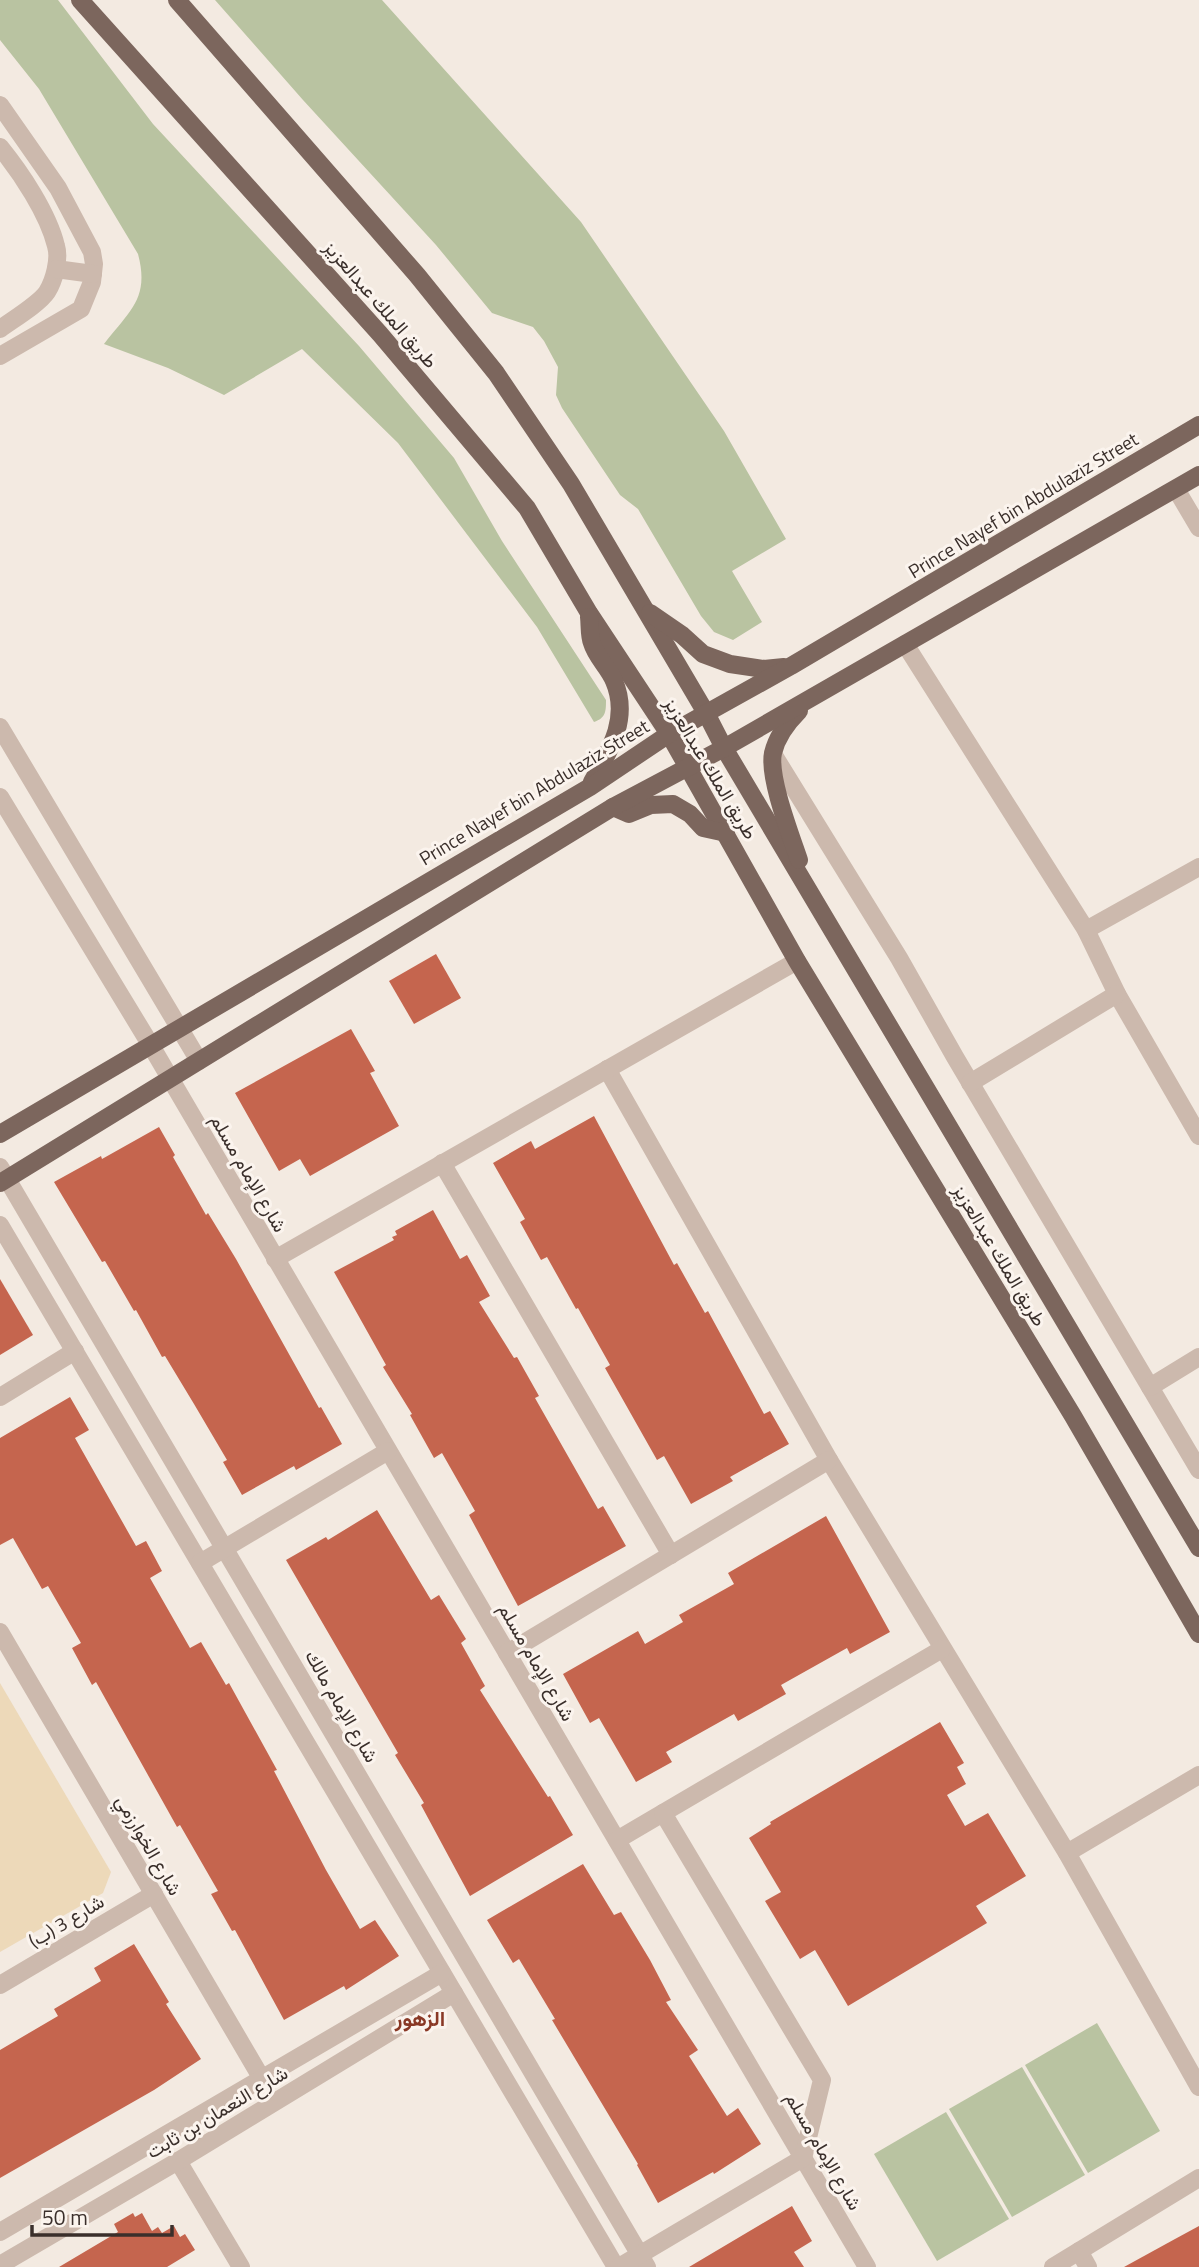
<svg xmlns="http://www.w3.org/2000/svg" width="1199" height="2267" viewBox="0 0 1199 2267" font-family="'Titillium Web',Vazirmatn,sans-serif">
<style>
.green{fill:#b9c3a1}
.sand{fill:#edd9b9}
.building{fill:#c5654e}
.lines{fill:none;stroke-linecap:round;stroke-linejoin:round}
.minor{stroke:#ccb9ad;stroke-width:18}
.major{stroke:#7c665d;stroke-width:18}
.labels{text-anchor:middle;stroke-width:6;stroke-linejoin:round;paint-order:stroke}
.street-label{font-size:19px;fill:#3a2f2b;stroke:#fbf4ee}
.neighbourhood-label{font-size:21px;font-weight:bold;fill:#893825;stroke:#fbf4ee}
</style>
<rect width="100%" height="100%" fill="#f3eae1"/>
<g class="green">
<path d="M0 0H58L153 124 359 346 454 458 502 541 606 700C606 711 606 718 594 722L537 627 398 443 302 349 224 395 168 368 104 344C129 311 150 299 138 254L39 89 0 40Z"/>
<path d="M215 0H382L581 222 724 431 786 539 732 571 762 622 733 640 714 632 701 616 638 509 620 495 562 408 556 395 558 367 544 341 533 327 492 313 436 245 303 100Z"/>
<path d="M1097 2023 1160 2131 1088 2173 1025 2065Z"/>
<path d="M1022 2067 1085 2175 1012 2217 949 2109Z"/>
<path d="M946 2112 1009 2219 937 2261 874 2154Z"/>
</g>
<path class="sand" d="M0 1683 111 1872 103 1893 0 1952Z"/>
<g class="building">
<path d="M436 954 461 998 414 1024 389 981Z"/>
<path d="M351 1029 375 1071 370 1073 399 1126 310 1176 300 1159 279 1171 235 1093Z"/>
<path d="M594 1116 674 1265 677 1263 705 1313 708 1311 764 1414 770 1411 789 1444 730 1477 733 1481 691 1504 664 1456 657 1460 605 1368 610 1365 578 1308 576 1309 547 1257 541 1260 520 1222 525 1219 493 1163 531 1141 535 1149Z"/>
<path d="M159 1127 175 1155 173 1157 206 1215 208 1213 236 1259 319 1408 321 1407 342 1444 296 1470 294 1466 242 1495 223 1462 227 1460 194 1404 165 1356 162 1357 136 1310 134 1311 105 1261 102 1262 54 1182 101 1156 102 1159Z"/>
<path d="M433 1210 460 1259 467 1255 490 1296 479 1302 514 1358 517 1357 539 1396 535 1398 598 1509 603 1506 626 1546 518 1606 469 1515 475 1511 442 1453 434 1458 410 1415 412 1414 383 1367 386 1365 334 1272 394 1240 392 1237 397 1235 395 1231Z"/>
<path d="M0 1279 33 1335 0 1355Z"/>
<path d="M70 1397 89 1430 75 1438 136 1546 146 1541 162 1571 150 1578 190 1648 201 1642 226 1685 229 1683 277 1770 274 1771 326 1870 360 1929 375 1920 399 1956 346 1990 344 1986 284 2020 235 1930 232 1931 211 1894 218 1891 180 1825 177 1827 96 1682 92 1685 72 1648 81 1643 48 1586 42 1589 13 1538 0 1545V1438Z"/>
<path d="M377 1510 431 1600 439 1595 466 1639 461 1643 485 1686 480 1690 548 1797 550 1796 573 1835 470 1896 421 1805 424 1803 395 1755 398 1753 286 1560 326 1537 328 1540Z"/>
<path d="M826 1516 890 1632 850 1654 847 1648 781 1685 786 1694 738 1721 734 1714 666 1752 672 1762 636 1782 599 1718 590 1723 563 1674 638 1631 645 1644 683 1622 679 1615 734 1584 728 1573Z"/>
<path d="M940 1722 964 1763 957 1767 966 1784 947 1795 965 1826 988 1813 1026 1876 976 1906 987 1923 848 2006 815 1950 800 1959 765 1901 781 1892 749 1838 771 1824 770 1822Z"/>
<path d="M583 1864 614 1915 621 1912 650 1960 671 2000 666 2002 698 2050 689 2056 727 2116 738 2108 761 2144 714 2174 713 2172 658 2203 637 2165 638 2164 552 2020 555 2019 519 1959 513 1963 487 1920Z"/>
<path d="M134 1944 169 2002 166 2004 201 2059 154 2090 0 2178V2050L58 2016 54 2009 101 1981 94 1968Z"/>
<path d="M792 2206 812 2241 794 2252 804 2267H689Z"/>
<path d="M133 2213 135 2217 142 2213 152 2231 158 2227 162 2233 174 2226 180 2237 185 2234 195 2250 167 2267H59L118 2232 114 2224Z"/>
<path d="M1199 2226V2267H1124L1175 2239Z"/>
</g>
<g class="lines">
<g class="minor">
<path d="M0 105 58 188 92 252 94 264 92 282 81 309 0 356"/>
<path d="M0 147C21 173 48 213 56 246 60 259 54 281 47 292 39 304 12 320 0 329"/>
<path d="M56 269 93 274"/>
<path d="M1176 489 1199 528"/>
<path d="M905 644 1086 930 1117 994 1199 1136"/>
<path d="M0 727 199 1061"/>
<path d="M773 754 899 958 955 1057 1199 1470"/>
<path d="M0 797 150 1044 867 2267"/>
<path d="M1086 930 1199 867"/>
<path d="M607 1069 829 1460 1067 1853 1199 2087"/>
<path d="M970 1083 1117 994"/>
<path d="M442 1163 671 1555"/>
<path d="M0 1167 647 2267"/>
<path d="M0 1225 616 2267"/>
<path d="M275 1259 797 961"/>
<path d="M1150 1387 1199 1357"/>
<path d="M0 1397 75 1351"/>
<path d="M200 1563 388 1451"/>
<path d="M0 1632 262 2079"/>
<path d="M507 1653 829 1460"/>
<path d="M617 1840 942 1649"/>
<path d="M1067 1853 1199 1775"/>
<path d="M0 1985 154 1894"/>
<path d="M178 2161 241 2267"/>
<path d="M0 2232 442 1973"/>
<path d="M1079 2251 1088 2267"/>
<path d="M0 2265 178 2161 454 1993"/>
<path d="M619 2267 803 2158 822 2080 663 1813"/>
<path d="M1053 2267 1199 2178"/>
</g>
<g class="major">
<path d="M80 0 380 334 527 508 589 613 669 734 797 961 1073 1416 1199 1634"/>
<path d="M177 0 417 275 496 373 571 484 706 713 724 748 1199 1548"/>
<path d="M650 613 682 635 703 654 730 664 764 669 784 667"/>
<path d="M589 617C590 625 589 636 592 643 596 657 609 668 614 681 630 718 610 750 592 782"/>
<path d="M613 807 629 814 651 805 673 804 690 814 703 828 726 833"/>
<path d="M799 860C791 836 768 777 773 753 777 736 787 723 799 711"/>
<path d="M0 1134 590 787 669 734 791 666 1199 425"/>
<path d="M0 1183 613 807 724 748 1199 475"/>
</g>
</g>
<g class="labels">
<g class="street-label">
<text transform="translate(381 304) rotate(49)" y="7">طريق الملك عبدالعزيز</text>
<text transform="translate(1023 505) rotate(-31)" y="7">Prince Nayef bin Abdulaziz Street</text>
<text transform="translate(711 768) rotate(59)" y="7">طريق الملك عبدالعزيز</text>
<text transform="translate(534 792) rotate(-31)" y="7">Prince Nayef bin Abdulaziz Street</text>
<text transform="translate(249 1173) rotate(60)" y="7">شارع الإمام مسلم</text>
<text transform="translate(1000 1255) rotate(59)" y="7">طريق الملك عبدالعزيز</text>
<text transform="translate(537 1662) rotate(60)" y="7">شارع الإمام مسلم</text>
<text transform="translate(342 1706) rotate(60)" y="7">شارع الإمام مالك</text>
<text transform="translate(149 1845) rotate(60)" y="7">شارع الخوارزمي</text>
<text transform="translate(66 1921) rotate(-31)" y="7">شارع 3 (ب)</text>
<text transform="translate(217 2112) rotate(-31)" y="7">شارع النعمان بن ثابت</text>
<text transform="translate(824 2151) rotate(60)" y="7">شارع الإمام مسلم</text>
</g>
<g class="neighbourhood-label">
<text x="420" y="2026">الزهور</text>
</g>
</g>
<path d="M32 2225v10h140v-10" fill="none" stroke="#3a2f2b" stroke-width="3.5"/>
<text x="42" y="2225" font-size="21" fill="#3a2f2b" stroke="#fbf4ee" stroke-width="5" paint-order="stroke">50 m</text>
</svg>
